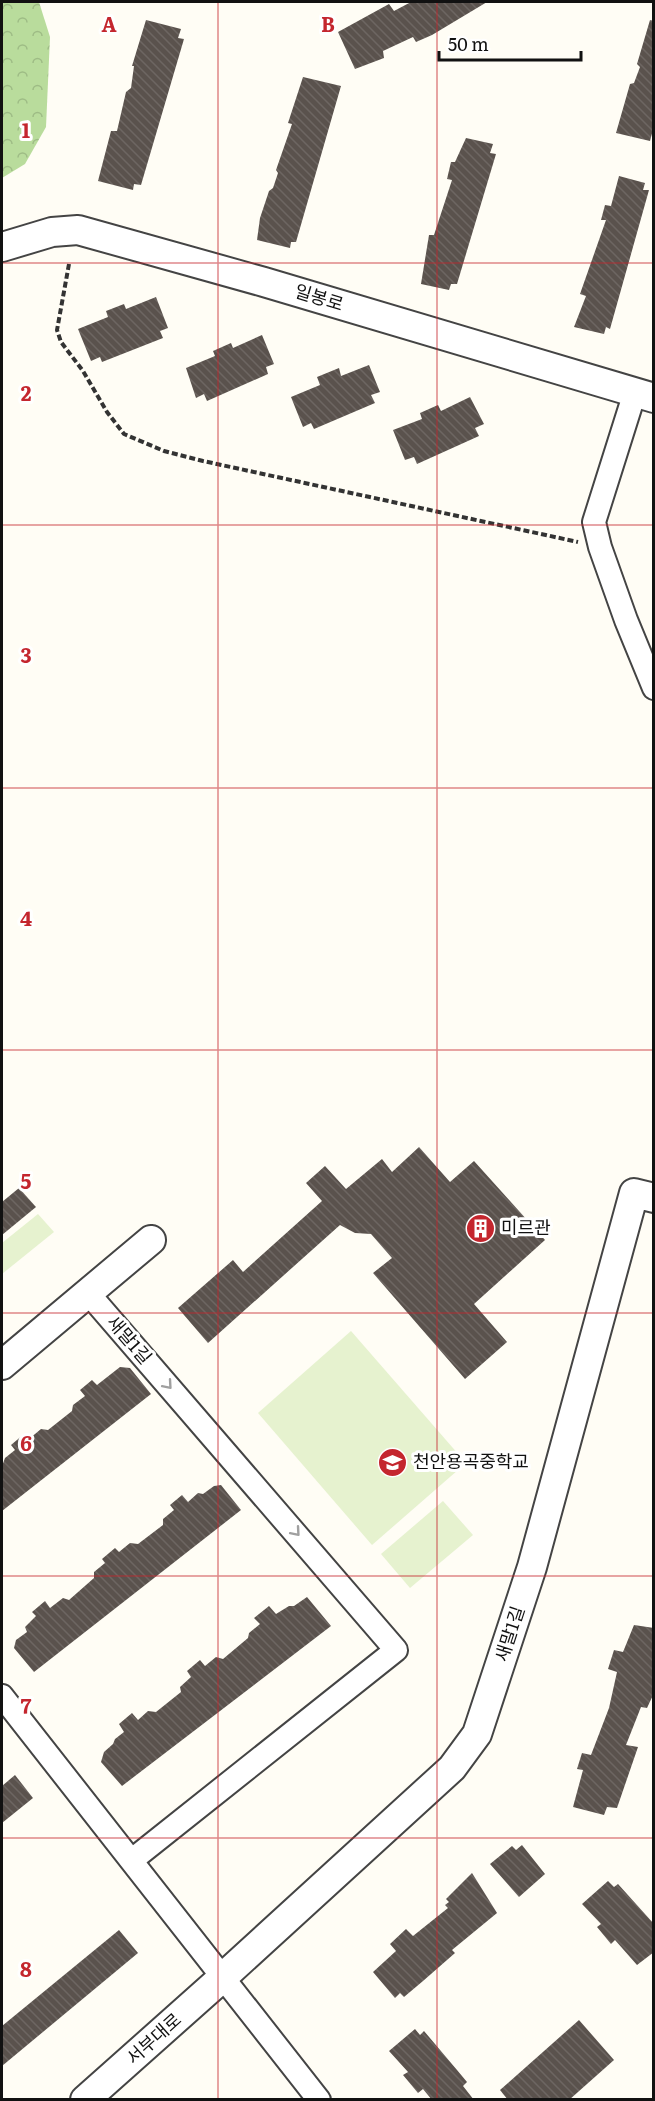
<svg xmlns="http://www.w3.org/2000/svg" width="655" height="2101" viewBox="0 0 655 2101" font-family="Literata,'Noto Sans KR',serif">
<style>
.forest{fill:url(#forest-crowns)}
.pitch{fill:#e6f2cf}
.building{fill:url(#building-back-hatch)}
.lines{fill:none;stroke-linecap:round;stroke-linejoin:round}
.minor-casing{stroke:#444;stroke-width:26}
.tertiary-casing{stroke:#444;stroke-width:32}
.path{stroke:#333;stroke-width:4;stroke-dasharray:6 3;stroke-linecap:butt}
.minor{stroke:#fff;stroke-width:22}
.tertiary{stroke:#fff;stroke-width:28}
.oneway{stroke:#a0a0a0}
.grid{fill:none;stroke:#c4262e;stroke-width:1.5;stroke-opacity:0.55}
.labels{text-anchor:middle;stroke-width:6;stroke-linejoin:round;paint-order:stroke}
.street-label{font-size:18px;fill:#111;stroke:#fff}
.poi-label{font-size:18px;fill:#111;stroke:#fff;text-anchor:start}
.grid-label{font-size:20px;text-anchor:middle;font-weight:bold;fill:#c4262e;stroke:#fff;stroke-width:6;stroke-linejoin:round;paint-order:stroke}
</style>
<defs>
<pattern id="forest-crowns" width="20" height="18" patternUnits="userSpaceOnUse" patternTransform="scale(1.5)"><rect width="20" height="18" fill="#b9dc9c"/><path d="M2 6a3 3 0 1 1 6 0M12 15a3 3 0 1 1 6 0" fill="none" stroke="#9ebc85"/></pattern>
<pattern id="building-back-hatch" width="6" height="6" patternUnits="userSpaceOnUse" patternTransform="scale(1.5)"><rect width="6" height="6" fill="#5a524d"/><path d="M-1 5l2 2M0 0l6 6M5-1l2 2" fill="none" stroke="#6d6662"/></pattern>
</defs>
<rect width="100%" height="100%" fill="#fffdf5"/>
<path class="forest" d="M2 2H39L50 37 46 127 25 164 2 178Z"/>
<g class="pitch">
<path d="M38 1214 54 1232 2 1274V1243Z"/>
<path d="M351 1331 466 1463 372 1545 258 1413Z"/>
<path d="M443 1501 473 1535 410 1588 381 1554Z"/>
</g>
<g class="building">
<path d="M411 2H487L432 35 416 42 413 37 383 51 384 58 355 69 338 32 389 4 394 11Z"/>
<path d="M146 20 181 29 178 38 184 39 141 185 134 184 133 190 98 181 111 131H117L126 92 131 88 134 66H132Z"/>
<path d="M650 20 654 21V126L650 141 616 133 630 84 634 83 640 67 637 64Z"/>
<path d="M303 77 341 86 296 242H291L290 248 257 240 260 218 269 191 273 188 278 173 276 170 292 124 288 123Z"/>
<path d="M466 138 493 144 490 153 496 154 457 284H451L449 290 421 284 429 235H434L452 180 447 179 451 162H455Z"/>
<path d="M619 176 645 183 643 190H649L610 329 606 327 604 334 574 327 586 296 580 294 606 220H601L605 205 611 206Z"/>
<path d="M156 297 168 328 160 331 163 338 102 362 100 357 91 361 78 329 108 317 106 311 124 304 126 309Z"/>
<path d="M262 335 274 364 266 367 268 374 207 401 204 394 196 398 186 368 215 356 213 351 231 343 233 348Z"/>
<path d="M369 365 380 392 371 395 375 403 314 429 311 423 303 427 291 397 320 385 317 377 339 368 341 376Z"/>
<path d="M470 397 484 424 475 428 479 436 417 464 414 457 405 460 393 430 422 419 420 413 438 405 441 411Z"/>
<path d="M419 1147 450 1182 474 1161 545 1240 474 1304 507 1342 465 1379 373 1273 392 1258 371 1234 355 1233 340 1225 208 1343 178 1308 233 1260 243 1272 322 1201 306 1183 325 1166 346 1189 382 1159 392 1172Z"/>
<path d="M19 1188 36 1207 2 1235V1202Z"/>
<path d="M120 1367 130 1368 151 1394 2 1511V1466L5 1458 15 1450 11 1445 24 1434 29 1439 41 1429 48 1430 72 1411 73 1405 85 1396 80 1390 92 1380 97 1385Z"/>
<path d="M221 1485 241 1510 34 1672 14 1648 16 1640 27 1632 25 1627 36 1616 32 1612 45 1601 50 1608 63 1598 69 1600 94 1578V1572L105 1563 102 1559 115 1548 119 1552 130 1543 138 1544 163 1525V1519L174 1510 170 1505 182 1495 188 1502 198 1493 203 1494 214 1486Z"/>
<path d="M307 1597 331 1626 122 1786 101 1762 104 1752 113 1744 115 1739 124 1732 119 1724 132 1713 138 1720 148 1711 156 1712 181 1692 180 1687 191 1677 187 1671 200 1660 205 1666 216 1657 223 1659 248 1638 249 1633 260 1624 254 1618 269 1606 276 1614 289 1606H294Z"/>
<path d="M634 1625 654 1628V1693L647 1708 641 1707 626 1745 638 1747 617 1808 607 1807 604 1815 573 1807 583 1770 577 1769 582 1753 591 1755 609 1708 617 1672 608 1669 614 1650 623 1652Z"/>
<path d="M15 1775 33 1798 2 1823V1786Z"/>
<path d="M522 1845 545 1874 519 1897 490 1864 512 1846 516 1850Z"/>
<path d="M472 1873 497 1913 452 1950 455 1953 423 1981 404 1997 400 1993 395 1998 373 1972 396 1951 390 1944 406 1929 413 1936 448 1908 445 1905 449 1902 446 1899Z"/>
<path d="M608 1881 614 1887 618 1884 654 1924V1952L637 1965 615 1940 611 1944 597 1927 601 1924 582 1904Z"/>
<path d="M119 1930 138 1953 2 2066V2026Z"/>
<path d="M579 2020 614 2060 569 2100H508L500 2090Z"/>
<path d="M415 2029 420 2035 424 2031 457 2070 467 2082 463 2086 474 2100H432L423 2089 418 2093 403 2075 408 2072 389 2051Z"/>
</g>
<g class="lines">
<defs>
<g id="minor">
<path d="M635 392 594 522 600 547 626 620 654 688"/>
<path d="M88 1293 396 1650 132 1860"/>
<path d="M2 1696 319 2100"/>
</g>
<g id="tertiary">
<path d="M2 247 52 232 78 230 264 282 654 398"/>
<path d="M2 1365 151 1240"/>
<path d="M85 2100 222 1978 452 1768 477 1734 532 1567 634 1193 654 1198"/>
</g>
</defs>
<use href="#minor" class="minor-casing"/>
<use href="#tertiary" class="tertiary-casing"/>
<path class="path" d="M69 264 57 330 61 342 83 371 107 412 124 434 164 451 203 461 578 542"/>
<use href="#minor" class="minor"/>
<use href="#tertiary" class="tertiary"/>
</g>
<defs><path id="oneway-chevron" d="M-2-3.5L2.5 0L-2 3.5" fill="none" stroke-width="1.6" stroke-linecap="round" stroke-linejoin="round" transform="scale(1.5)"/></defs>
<g class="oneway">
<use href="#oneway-chevron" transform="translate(168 1385) rotate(49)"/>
<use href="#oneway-chevron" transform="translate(296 1532) rotate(49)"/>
</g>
<path class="grid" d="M218 2V2100M437 2V2100M2 263H654M2 525H654M2 788H654M2 1050H654M2 1313H654M2 1576H654M2 1838H654"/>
<defs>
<symbol id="building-disc" viewBox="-11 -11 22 22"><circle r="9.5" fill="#c4262e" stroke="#fff"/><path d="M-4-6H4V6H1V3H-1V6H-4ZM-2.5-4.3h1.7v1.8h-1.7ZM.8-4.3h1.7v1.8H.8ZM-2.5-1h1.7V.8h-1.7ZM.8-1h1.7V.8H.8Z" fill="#fff"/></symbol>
<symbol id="school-disc" viewBox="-11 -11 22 22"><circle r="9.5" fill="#c4262e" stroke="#fff"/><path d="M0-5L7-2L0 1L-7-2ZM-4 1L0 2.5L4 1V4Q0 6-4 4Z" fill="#fff"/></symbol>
</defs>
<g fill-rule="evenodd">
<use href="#building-disc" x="464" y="1212" width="33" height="33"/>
<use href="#school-disc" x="376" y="1446" width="33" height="33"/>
</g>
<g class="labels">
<g class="street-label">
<text transform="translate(319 298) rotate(17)" y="6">일봉로</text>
<text transform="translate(129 1340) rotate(49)" y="6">새말1길</text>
<text transform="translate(510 1634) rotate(-72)" y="6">새말1길</text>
<text transform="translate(154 2039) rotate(-42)" y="6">서부대로</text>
</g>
<g class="poi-label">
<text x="501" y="1234">미르관</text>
<text x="413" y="1468">천안용곡중학교</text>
</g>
</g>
<g class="grid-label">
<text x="109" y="32">A</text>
<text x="328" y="32">B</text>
<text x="26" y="138">1</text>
<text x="26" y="401">2</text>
<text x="26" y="663">3</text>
<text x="26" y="926">4</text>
<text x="26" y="1189">5</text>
<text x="26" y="1451">6</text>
<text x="26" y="1714">7</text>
<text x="26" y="1977">8</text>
</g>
<rect width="655" height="2101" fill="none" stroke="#111111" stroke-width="6"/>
<path d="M439 51v9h142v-9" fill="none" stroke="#111111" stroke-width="3"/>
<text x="448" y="51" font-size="18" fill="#111111" stroke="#ffffff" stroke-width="4.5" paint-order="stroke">50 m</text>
</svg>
